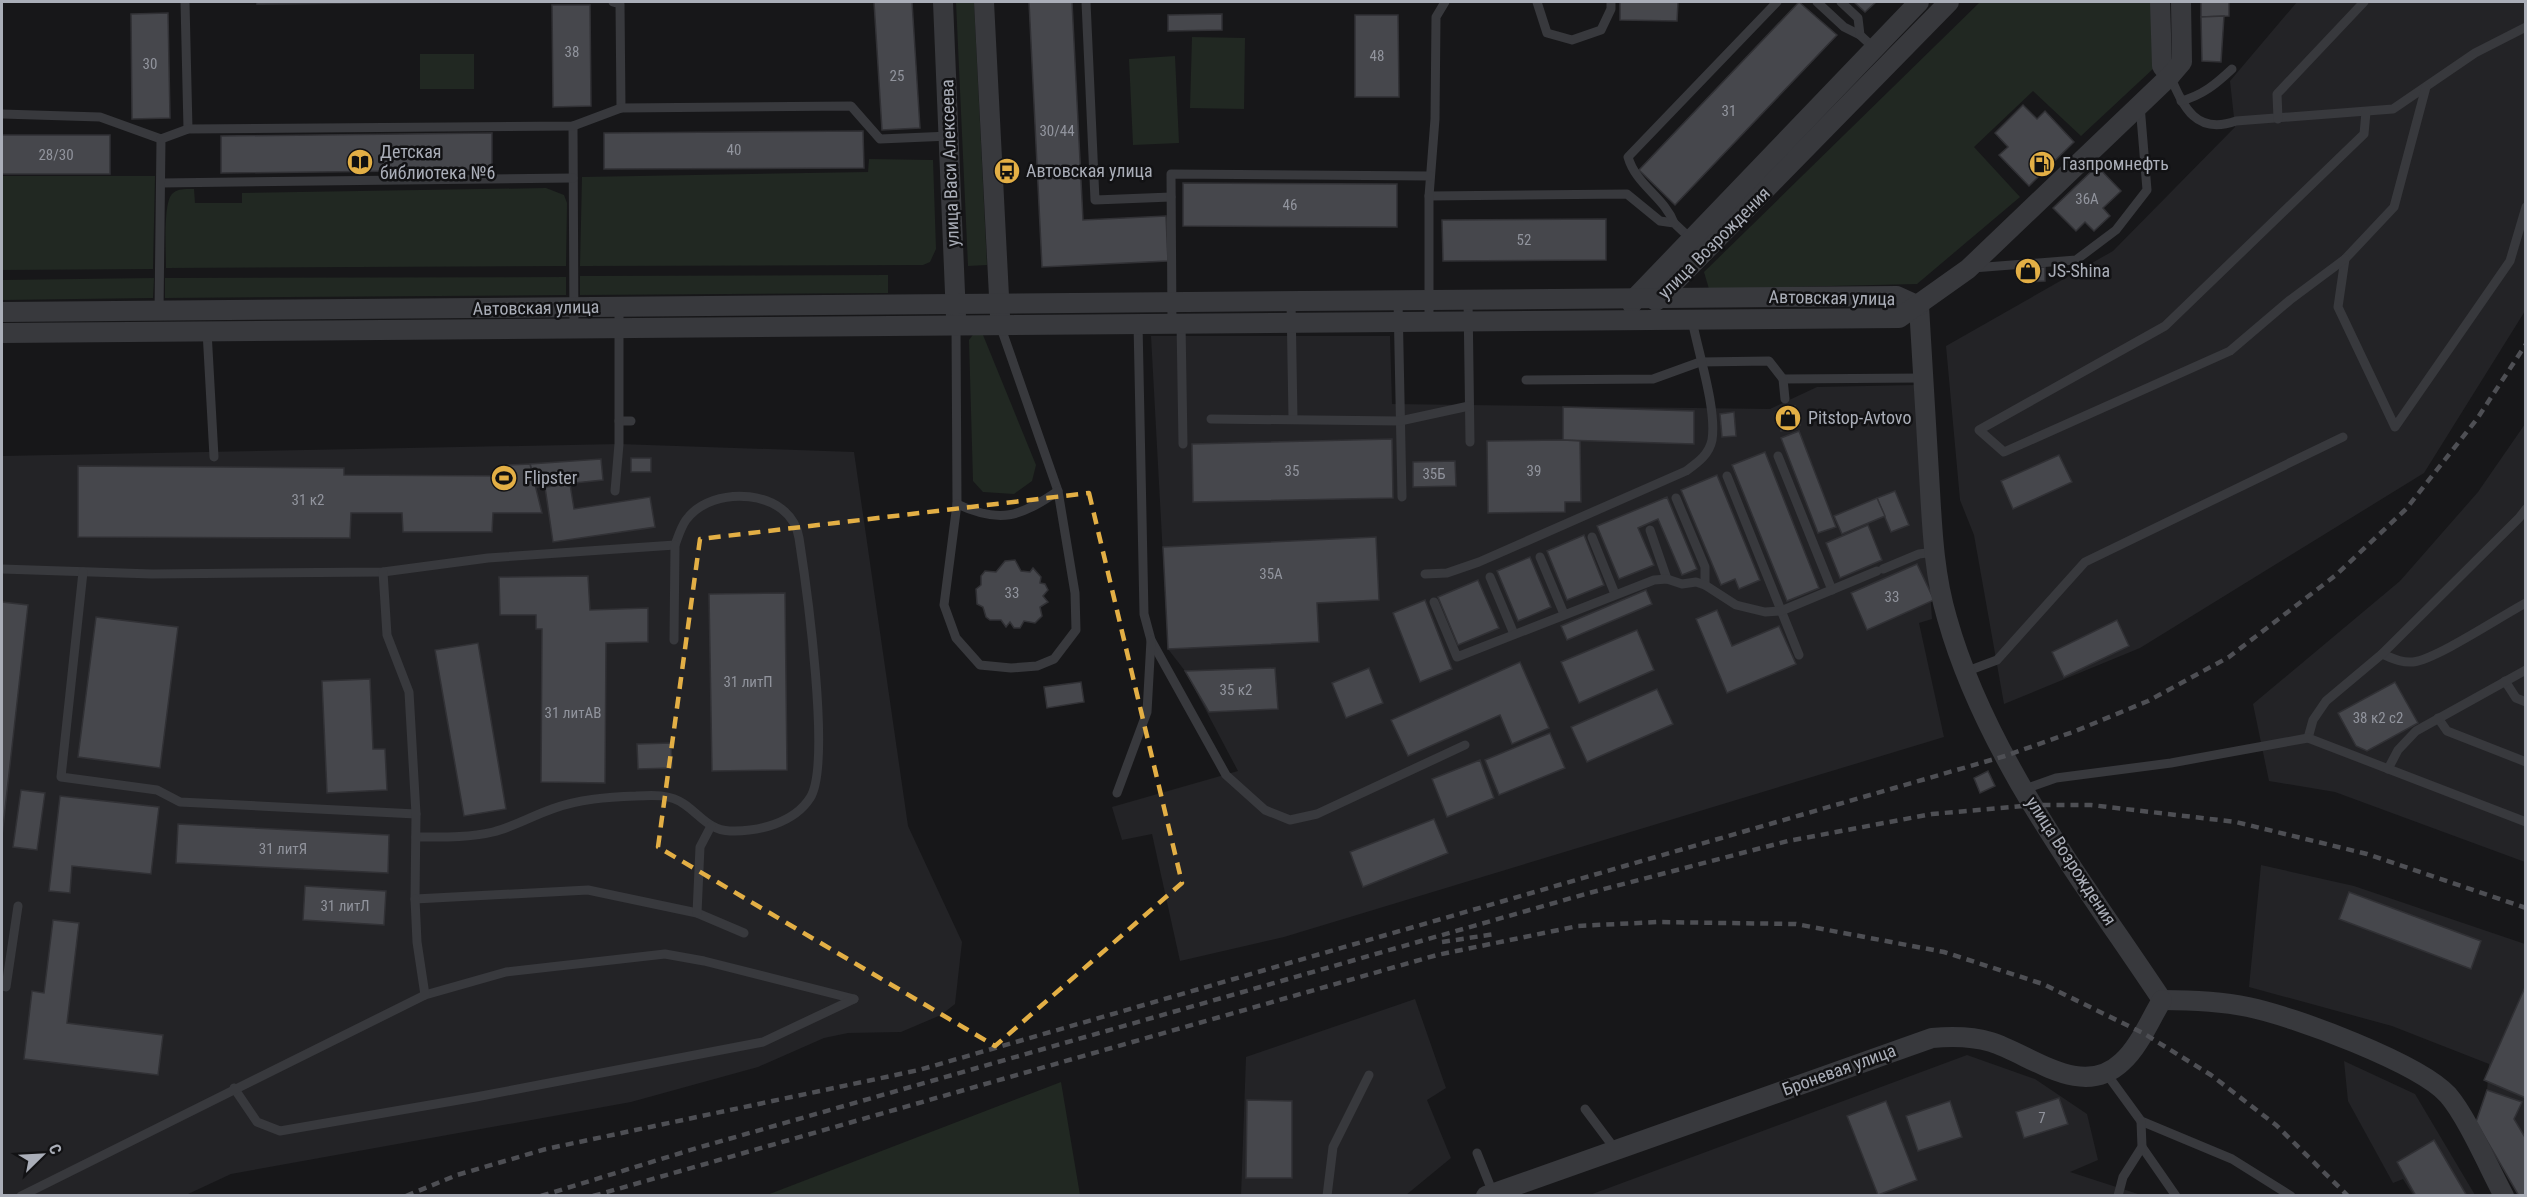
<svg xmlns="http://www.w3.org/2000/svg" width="2527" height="1197" viewBox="0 0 2527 1197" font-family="'Roboto Condensed',sans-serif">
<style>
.built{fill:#232326}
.green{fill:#212822}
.building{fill:#46474c;stroke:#313135;stroke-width:1.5}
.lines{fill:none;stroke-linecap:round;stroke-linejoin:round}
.service{stroke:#38393d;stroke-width:9}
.minor{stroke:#38393d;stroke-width:20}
.rail{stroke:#4e4f54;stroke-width:4.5;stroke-dasharray:8 6;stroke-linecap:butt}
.marked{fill:none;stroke:#e3af45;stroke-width:4.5;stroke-dasharray:12 8;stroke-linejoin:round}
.labels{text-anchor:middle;stroke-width:5;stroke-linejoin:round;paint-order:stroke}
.number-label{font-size:15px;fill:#91949d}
.poi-label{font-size:18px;fill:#aaaeb8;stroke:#121214;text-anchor:start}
.street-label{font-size:18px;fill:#aaaeb8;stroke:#121214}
</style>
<rect width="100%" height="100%" fill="#171719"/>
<g class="built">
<path d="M2297 2H2525V311L2424 473 2140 648 2004 704 1974 535 1960 500 1946 346 2113 251 2235 127 2230 81Z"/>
<path d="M1151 336H1390L1392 404 1770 409 1817 387 1916 385 1932 619 1919 623 1944 737 1284 937 1180 961 1152 834 1122 840 1112 807 1238 771 1185 671 1168 649Z"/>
<path d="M2525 424V862L2335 792 2269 781 2253 704 2400 581 2478 492Z"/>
<path d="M619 444 854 452 908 826 962 942 955 1004 941 1015 901 1032 848 1033 824 1038 758 1067 631 1102 231 1174 186 1195H2V456Z"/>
<path d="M2261 865 2354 886 2525 944V1195L2476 1122 2487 1090 2489 1064 2392 1026 2249 987Z"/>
<path d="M1415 999 1446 1088 1427 1100 1451 1158 1406 1195 1241 1196 1246 1057Z"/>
<path d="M1967 1055 2035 1079 2087 1114 2098 1160 2070 1172 2141 1195 1587 1196Z"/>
<path d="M2344 1061 2415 1094 2475 1195H2413L2403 1179 2393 1183 2348 1101Z"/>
</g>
<g class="green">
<path d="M956 2H974L987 265 968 266Z"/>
<path d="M1980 2H2152L2154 68 2081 136 2033 91 1974 147 2020 197 1917 284 1709 289 1704 272Z"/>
<path d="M1192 37 1245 38 1244 109 1190 108Z"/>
<rect x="420" y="54" width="54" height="35"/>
<path d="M1175 56 1179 143 1133 145 1129 59Z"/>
<path d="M869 159 933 160 936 249 930 262 923 265 580 266 582 177 868 172Z"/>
<path d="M2 176H155L153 269 2 270Z"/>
<path d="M546 188 564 195 567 203 566 266 166 268C166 253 163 203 172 194 178 188 186 189 194 189L195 203H242V193Z"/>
<path d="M888 275V293L580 295V276Z"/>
<path d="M566 277V295L165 298V278Z"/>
<path d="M154 278 153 298 2 300V280Z"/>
<path d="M975 332 983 335 1036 465 1032 481 1014 494 983 492 973 481 969 340Z"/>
<path d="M1061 1082 1080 1195H767Z"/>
</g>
<g class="building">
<path d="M257 2H472L257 4Z"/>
<path d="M874 2H912L920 128 882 130Z"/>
<path d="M1029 2H1072L1083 220 1166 216 1168 261 1042 267Z"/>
<path d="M1620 2H1678L1677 21 1620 20Z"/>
<path d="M1799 2 1837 35 1675 205 1639 170Z"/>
<path d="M1854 2H1876L1865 12Z"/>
<path d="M2201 2H2229V16L2201 17Z"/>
<path d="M552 5H590L591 106 553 107Z"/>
<path d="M168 13 170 118 132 119 131 14Z"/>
<path d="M1222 14V30L1168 31V15Z"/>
<path d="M1355 15H1398L1399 97H1355Z"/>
<path d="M2224 16 2221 62 2202 61 2201 17Z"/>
<path d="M2023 105 2037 119 2045 111 2074 142 2029 186 1999 155 2008 147 1995 133Z"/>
<path d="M863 131 864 168 604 169V133Z"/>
<path d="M492 133V170L221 173V136Z"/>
<rect x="2" y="135" width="108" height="39"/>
<path d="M2097 166 2121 191 2103 208 2110 216 2094 231 2085 222 2076 231 2053 208Z"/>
<path d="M1183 183 1397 184V227L1183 226Z"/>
<path d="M1606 219V260L1443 261 1442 220Z"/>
<path d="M2045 267V281L2026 282 2021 268Z"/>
<path d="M1795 406 1800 425 1781 431 1776 412Z"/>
<path d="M1563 407 1694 411V444L1563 440Z"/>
<path d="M1734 412 1736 436 1722 437 1720 414Z"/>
<path d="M1799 431 1836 527 1818 533 1781 438Z"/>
<path d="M1392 439 1393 498 1193 502 1192 444Z"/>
<path d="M1563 440 1580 441 1581 502H1565V512L1488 513 1487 441Z"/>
<path d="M1765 452 1819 588 1787 601 1732 465Z"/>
<path d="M2059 455 2072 482 2013 509 2001 481Z"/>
<rect x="631" y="458" width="20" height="14"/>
<path d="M601 459 603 480 536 487 530 464Z"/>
<path d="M1455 461 1456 486 1413 487V462Z"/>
<path d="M530 464 542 513H493L492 532H403L402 513H351L350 538 78 537V466L344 468V475L509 476 508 465Z"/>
<path d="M1717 475 1760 580 1739 589 1735 579 1721 585 1681 490Z"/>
<path d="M570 484 574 509 650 497 655 527 553 542 545 487Z"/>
<path d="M1895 491 1909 525 1891 532 1877 498Z"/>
<path d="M1667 497 1697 569 1682 575 1658 519 1638 528 1654 565 1619 579 1597 526Z"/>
<path d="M1877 498 1885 516 1842 534 1834 516Z"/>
<path d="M1868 525 1882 560 1840 578 1826 543Z"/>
<path d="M1584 535 1604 585 1567 600 1547 551Z"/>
<path d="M1376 537 1379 600 1317 603 1319 642 1168 649 1163 547Z"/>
<path d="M1530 557 1551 607 1518 621 1497 571Z"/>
<path d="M1015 560 1021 571 1030 572 1033 568 1041 577 1040 583 1045 584 1048 590 1043 596 1048 602 1040 607 1042 616 1035 623 1024 621 1020 628H1014L1010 622 1006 627 1001 620H990L986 617 983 607 977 604 976 589 981 585V576L985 571 996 572 1005 561Z"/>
<path d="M1917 564 1934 600 1867 630 1851 593Z"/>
<path d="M588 576 590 610 648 608V642L606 643 605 783 541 782 542 629H536V615H500L499 577Z"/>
<path d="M1478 580 1499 628 1458 645 1438 597Z"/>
<path d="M1646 590 1652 604 1567 640 1561 626Z"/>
<path d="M785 593 787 770 712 771 709 594Z"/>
<path d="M1425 600 1452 669 1420 682 1393 613Z"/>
<path d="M2 602 28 605 2 836Z"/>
<path d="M1717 610 1732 646 1779 626 1796 664 1727 693 1696 619Z"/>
<path d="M96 617 178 627 160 768 78 757Z"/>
<path d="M2117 620 2129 646 2064 677 2052 652Z"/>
<path d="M1637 630 1654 670 1579 703 1561 662Z"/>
<path d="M478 643 506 809 464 816 435 650Z"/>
<path d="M1520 662 1549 728 1512 744 1500 715 1408 756 1391 720Z"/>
<path d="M1275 668 1278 709 1209 712 1185 671Z"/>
<path d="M1369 668 1383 703 1346 718 1332 683Z"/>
<path d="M370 679 373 749H385L387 790 327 793 322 681Z"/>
<path d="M1081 682 1084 702 1047 708 1044 687Z"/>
<path d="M2395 682 2418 723 2367 751 2356 746 2338 713Z"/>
<path d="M1657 689 1673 724 1587 762 1571 727Z"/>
<path d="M1550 733 1565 768 1499 795 1485 760Z"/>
<path d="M671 743 672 768 638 769 637 744Z"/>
<path d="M1480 760 1494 798 1447 817 1432 779Z"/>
<path d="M1988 771 1995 786 1980 793 1974 778Z"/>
<path d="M21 790 45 793 37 850 13 847Z"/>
<path d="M60 796 159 807 151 874 72 866 70 893 49 891Z"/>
<path d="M1434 819 1448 853 1363 887 1350 852Z"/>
<path d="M178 824 389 835 388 873 176 863Z"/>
<path d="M305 886 386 891 384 925 303 920Z"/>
<path d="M2349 892 2481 941 2471 969 2339 919Z"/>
<path d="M53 920 79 923 67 1023 163 1035 158 1075 24 1059 32 991 44 993Z"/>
<path d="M2526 985V1098L2484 1080Z"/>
<path d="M2487 1090 2522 1102 2514 1119 2526 1139V1196H2519L2476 1122Z"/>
<path d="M2059 1098 2068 1124 2024 1138 2016 1112Z"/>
<path d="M1247 1100 1292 1101V1178H1246Z"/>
<path d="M1886 1101 1917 1180 1878 1195 1847 1116Z"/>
<path d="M1950 1101 1962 1137 1918 1151 1906 1116Z"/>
<path d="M2434 1140 2467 1196H2416L2397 1162Z"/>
</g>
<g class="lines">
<g class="service">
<path d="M185 2 188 129"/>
<path d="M613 2 620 4 621 108"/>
<path d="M1086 2 1095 200 1171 197"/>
<path d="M1537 2 1547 33 1572 40 1601 30 1611 9V2"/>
<path d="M1817 2 1844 27 1860 35"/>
<path d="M1841 2 1858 18 1860 35 1875 49"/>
<path d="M2170 76C2184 108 2196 135 2236 121L2393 109 2475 53 2526 27"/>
<path d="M2426 87 2394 207 2345 259 2338 307 2395 427 2510 261 2526 207"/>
<path d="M2181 101C2203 95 2216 84 2232 69"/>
<path d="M2 114 100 117 161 139"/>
<path d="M2278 119 2277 94 2364 2"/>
<path d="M573 126 574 329"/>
<path d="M161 183 573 178"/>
<path d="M1429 196 1627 194 1660 221 1674 223 1691 239"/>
<path d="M1674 223C1664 197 1636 185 1628 157L1777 2"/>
<path d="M2345 259 2290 300 2230 351 2004 452 1979 430 2165 326 2364 134 2366 112"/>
<path d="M1973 268 2076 260 2116 230 2147 190 2140 105"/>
<path d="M1468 299 1470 442"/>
<path d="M1398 300 1402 497"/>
<path d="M1291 301 1293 419"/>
<path d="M159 312 161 139 188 129 573 126 621 108 851 106 880 139 950 136"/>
<path d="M1181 322 1183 444"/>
<path d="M1429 322V196L1435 119 1436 17 1445 2"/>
<path d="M1138 323 1144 614 1151 640 1226 775 1265 810 1290 820 1317 814 1465 745"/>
<path d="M1172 324 1171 174 1430 176"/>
<path d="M956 325 957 504 944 605 956 638 980 665 1011 668 1037 666 1054 659 1076 630 1075 593 1058 491 1000 325"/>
<path d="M207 331 214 457"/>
<path d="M1783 379 1923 378"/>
<path d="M1526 380 1653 379 1700 362 1769 361 1783 379 1785 399"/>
<path d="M1211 419 1400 421 1469 406"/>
<path d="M619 421H631"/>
<path d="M1778 456 1832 590"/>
<path d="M1727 476 1799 655"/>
<path d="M615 491 619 444V307"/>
<path d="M1676 498 1705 567V585"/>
<path d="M957 504C1000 524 1020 517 1058 491"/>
<path d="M1650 530 1667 579"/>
<path d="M1592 537 1615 594"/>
<path d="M1540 557 1564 614"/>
<path d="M2 569 152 574 383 572 488 558 675 545C678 537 681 527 686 520 712 484 791 488 799 538 806 583 832 765 810 798 794 823 758 832 730 831 710 831 699 814 684 804 670 794 653 795 636 796 608 797 579 799 552 809 532 816 513 827 493 832 467 838 442 837 416 837"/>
<path d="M1883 569 1919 554 1934 552"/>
<path d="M83 572 61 777 157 790 180 802 416 814"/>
<path d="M383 572 387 635 409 692 416 814 415 899 588 890 697 913 744 933"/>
<path d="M1425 574 1447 573 1479 562 1686 471C1697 463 1709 455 1712 440 1717 409 1698 352 1692 320"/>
<path d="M1490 577 1514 634"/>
<path d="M1434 602 1457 657 1654 580 1667 579 1682 584 1696 582 1705 585 1736 605 1765 612 1781 611 1877 571"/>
<path d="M674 640 675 545"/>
<path d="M2382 654C2392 658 2401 663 2413 662 2437 659 2501 616 2526 603"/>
<path d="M1965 672 1997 660 2085 562 2343 437"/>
<path d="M2505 681 2516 698 2526 702"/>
<path d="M2438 718 2447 731 2526 762"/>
<path d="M2308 738 2313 720 2326 701 2382 654 2519 518 2526 509"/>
<path d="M2388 769 2398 750 2416 731 2526 670"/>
<path d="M2025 789 2056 778 2171 763 2308 738 2526 822"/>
<path d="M1117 793 1147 712 1151 640"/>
<path d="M697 913 700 847 711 826"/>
<path d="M2 986 6 987 18 906"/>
<path d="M425 995 506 972 665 954 704 961 854 999"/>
<path d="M2106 1073 2141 1121 2232 1159 2291 1196"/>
<path d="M234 1088 257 1122 280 1131 476 1097 763 1042 854 999"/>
<path d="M1585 1109 1615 1149"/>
<path d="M2142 1147 2176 1196"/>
<path d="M1477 1153 1493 1193"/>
<path d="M21 1196 425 995 417 942 415 899"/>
<path d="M1327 1196 1333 1147 1369 1075"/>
<path d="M2118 1196 2123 1177 2142 1147 2141 1121"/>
</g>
<g class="minor">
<path d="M943 2 956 317"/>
<path d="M984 2 1000 316"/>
<path d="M2160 2 2162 66 2170 76"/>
<path d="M1656 301 1949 2"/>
<path d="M1632 304 1635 298 1919 2"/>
<path d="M1919 306C1922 362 1926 418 1929 474 1932 522 1933 571 1947 618 1986 757 2083 881 2162 1000"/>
<path d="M2 312 1897 296 1919 306"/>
<path d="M2 333 1899 318 1968 269 2170 76 2182 62 2181 2"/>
<path d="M2162 1000C2191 1000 2219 1001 2248 1007 2293 1016 2419 1063 2448 1095 2467 1117 2489 1168 2504 1196"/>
<path d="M1486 1196 1932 1038C1953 1036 1971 1036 1991 1042 2032 1055 2082 1100 2122 1062 2139 1047 2150 1020 2162 1000"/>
</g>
<g class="rail">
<path d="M1442 942 1495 934"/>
<path d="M406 1196 457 1175 546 1149 919 1070 2005 756 2073 732 2148 701 2229 657 2336 575 2406 509 2477 419 2526 344"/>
<path d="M541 1196 697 1148 1589 893 1788 841 1932 814 2035 805H2091L2236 822 2367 854 2526 908"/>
<path d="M593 1196 1437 955 1578 926 1657 922 1796 924 1944 952 2043 984 2143 1033 2211 1075 2276 1125 2348 1196"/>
</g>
</g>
<path class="marked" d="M1089 493 1182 883 995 1046 658 847 700 539Z"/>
<defs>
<symbol id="library-disc" viewBox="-11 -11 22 22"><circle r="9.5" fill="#e3af45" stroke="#121214"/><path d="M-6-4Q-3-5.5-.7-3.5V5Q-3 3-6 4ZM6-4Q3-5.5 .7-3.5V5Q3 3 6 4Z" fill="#111"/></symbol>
<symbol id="fuel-disc" viewBox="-11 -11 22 22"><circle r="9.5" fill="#e3af45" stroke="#121214"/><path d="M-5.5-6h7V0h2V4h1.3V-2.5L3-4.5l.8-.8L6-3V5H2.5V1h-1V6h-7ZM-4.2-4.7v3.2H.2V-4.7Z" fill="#111"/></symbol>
<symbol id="bus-disc" viewBox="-11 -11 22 22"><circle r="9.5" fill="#e3af45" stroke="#121214"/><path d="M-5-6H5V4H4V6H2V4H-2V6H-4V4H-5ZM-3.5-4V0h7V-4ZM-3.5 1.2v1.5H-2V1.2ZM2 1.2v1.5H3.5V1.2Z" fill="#111"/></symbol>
<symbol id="shop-disc" viewBox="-11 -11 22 22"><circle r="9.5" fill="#e3af45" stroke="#121214"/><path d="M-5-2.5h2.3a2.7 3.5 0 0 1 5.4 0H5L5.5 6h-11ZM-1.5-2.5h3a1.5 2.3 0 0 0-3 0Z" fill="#111"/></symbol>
<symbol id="stadium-disc" viewBox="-11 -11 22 22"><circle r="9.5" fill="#e3af45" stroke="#121214"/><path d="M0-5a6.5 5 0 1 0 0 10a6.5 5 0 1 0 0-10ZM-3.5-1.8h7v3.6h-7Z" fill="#111"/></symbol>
</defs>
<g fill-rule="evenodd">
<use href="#library-disc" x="345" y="147" width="30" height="30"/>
<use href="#fuel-disc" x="2027" y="149" width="30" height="30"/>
<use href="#bus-disc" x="992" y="156" width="30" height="30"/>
<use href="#shop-disc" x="2013" y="256" width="30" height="30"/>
<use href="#shop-disc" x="1773" y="403" width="30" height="30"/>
<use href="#stadium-disc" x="489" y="463" width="30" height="30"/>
</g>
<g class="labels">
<g class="number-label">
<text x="572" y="57">38</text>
<text x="1377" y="61">48</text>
<text x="150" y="69">30</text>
<text x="897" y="81">25</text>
<text x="1729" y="116">31</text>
<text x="1057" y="136">30/44</text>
<text x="734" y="155">40</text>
<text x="56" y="160">28/30</text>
<text x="2087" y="204">36А</text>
<text x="1290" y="210">46</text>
<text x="1524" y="245">52</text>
<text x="1292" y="476">35</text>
<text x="1534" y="476">39</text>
<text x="1434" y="479">35Б</text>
<text x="308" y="505">31 к2</text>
<text x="1271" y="579">35А</text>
<text x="1012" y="598">33</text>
<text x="1892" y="602">33</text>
<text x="748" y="687">31 литП</text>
<text x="1236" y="695">35 к2</text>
<text x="573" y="718">31 литАВ</text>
<text x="2378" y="723">38 к2 с2</text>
<text x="283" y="854">31 литЯ</text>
<text x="345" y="911">31 литЛ</text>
<text x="2042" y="1123">7</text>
</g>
<g class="poi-label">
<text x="380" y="158">Детская<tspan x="380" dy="21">библиотека №6</tspan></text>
<text x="2062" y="170">Газпромнефть</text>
<text x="1026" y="177">Автовская улица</text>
<text x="2048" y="277">JS-Shina</text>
<text x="1808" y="424">Pitstop-Avtovo</text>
<text x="524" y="484">Flipster</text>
</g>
<g class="street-label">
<text transform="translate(950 163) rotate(-92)" y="6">улица Васи Алексеева</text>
<text transform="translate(1714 243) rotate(-45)" y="6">улица Возрождения</text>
<text transform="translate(1832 298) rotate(1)" y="6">Автовская улица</text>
<text transform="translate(536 308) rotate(-1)" y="6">Автовская улица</text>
<text transform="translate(2071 861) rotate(57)" y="6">улица Возрождения</text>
<text transform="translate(1839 1070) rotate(-20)" y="6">Броневая улица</text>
</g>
</g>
<rect width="2527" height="1197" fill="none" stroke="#aaaeb8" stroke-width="6"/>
<g transform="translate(42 1155) rotate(66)" stroke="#121214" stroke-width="4.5" paint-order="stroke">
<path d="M0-4.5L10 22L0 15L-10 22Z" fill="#aaaeb8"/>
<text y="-9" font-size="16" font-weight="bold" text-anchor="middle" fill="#aaaeb8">С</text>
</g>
</svg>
